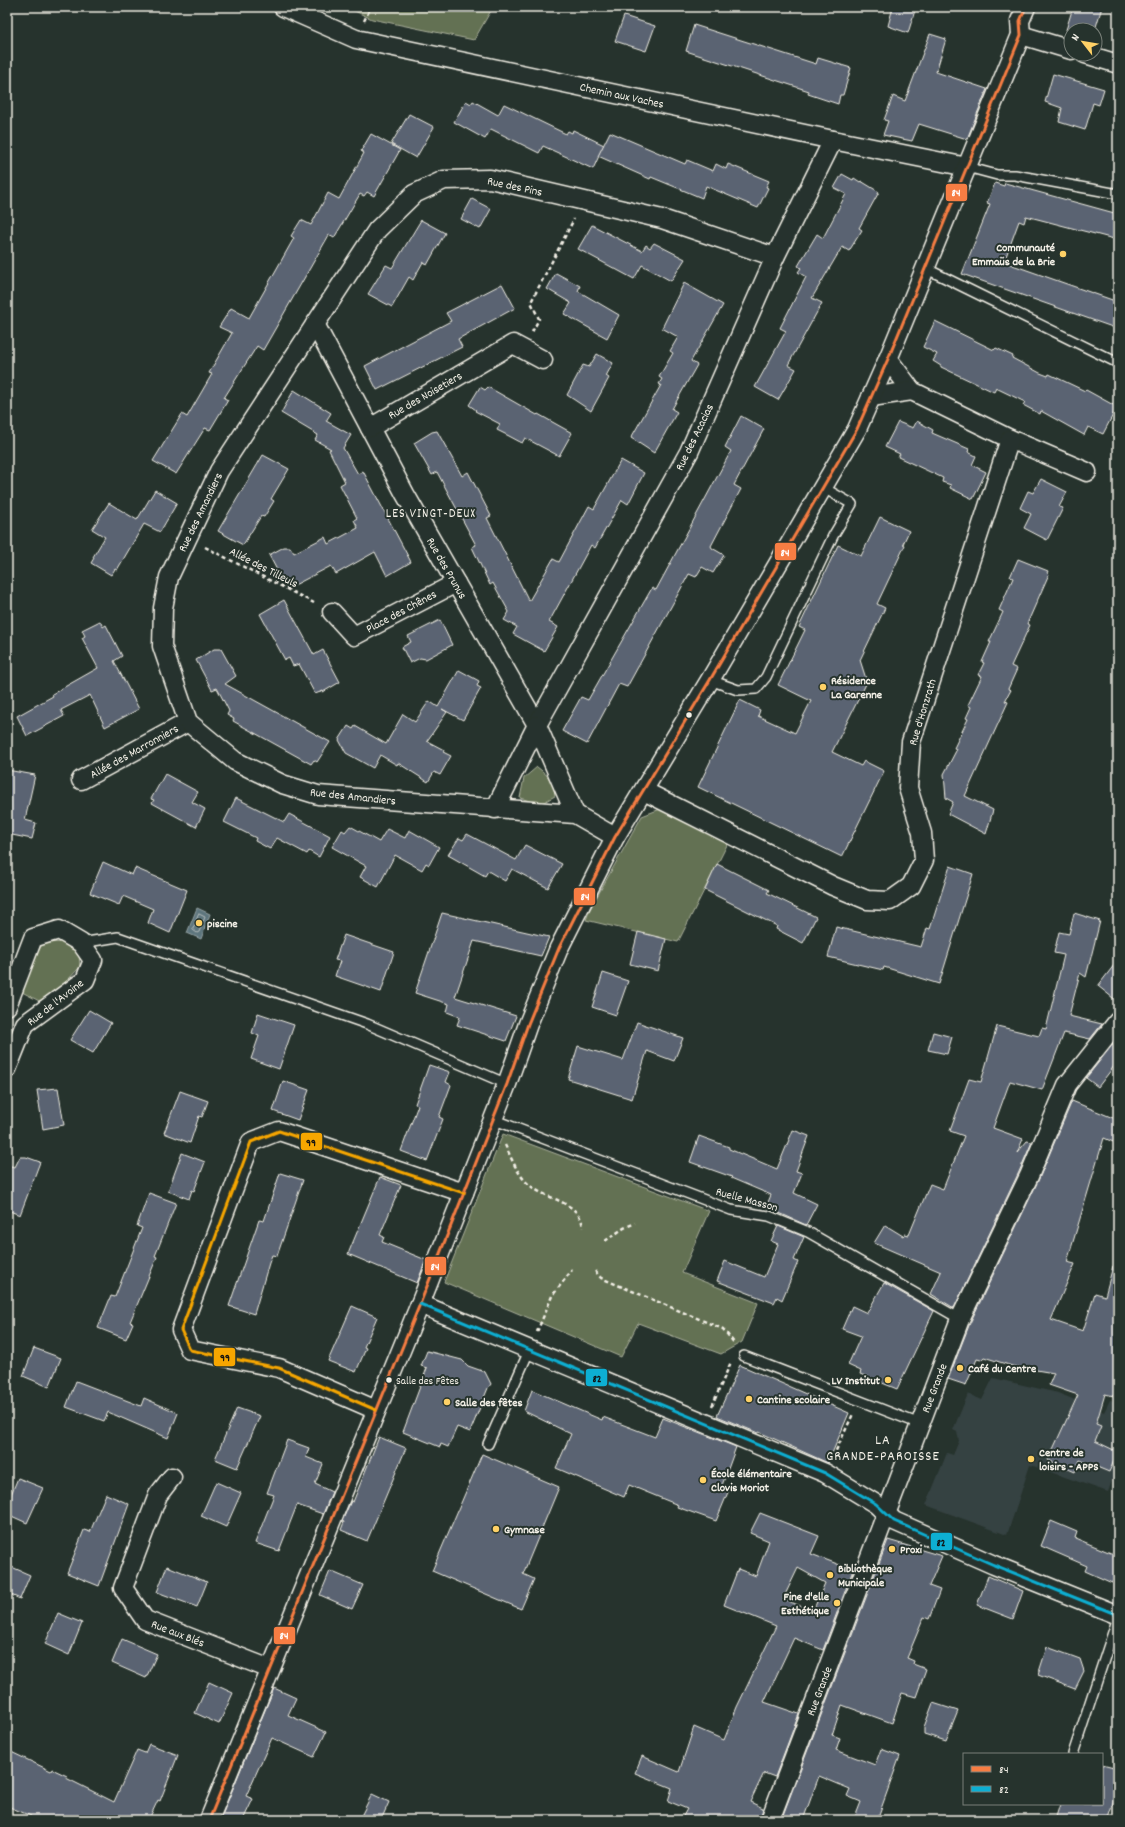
<svg xmlns="http://www.w3.org/2000/svg" width="1125" height="1827" viewBox="0 0 1125 1827" font-family="Dekko,sans-serif">
<style>
.built{fill:#364242}
.green{fill:#637152;stroke:#acb19d}
.water{fill:#5d747d;stroke:#99a6a8}
.lines{fill:none;stroke-linecap:round;stroke-linejoin:round}
.shore{stroke:#b8bfbd;stroke-width:1}
.building{fill:#5a6472;stroke:#f4f1e8;fill-rule:evenodd}
.service-casing{stroke:#f4f1e8;stroke-width:12}
.minor-casing{stroke:#f4f1e8;stroke-width:21}
.path{stroke:#f4f1e8;stroke-width:2.5;stroke-dasharray:4 3;stroke-linecap:butt}
.service{stroke:#26332d;stroke-width:9}
.minor{stroke:#26332d;stroke-width:18}
.bus-1-casing{stroke:#26332d;stroke-width:6}
.bus-2-casing{stroke:#26332d;stroke-width:6}
.bus-3-casing{stroke:#26332d;stroke-width:6}
.bus-1{stroke:#f77d43;stroke-width:3}
.bus-2{stroke:#0dafd3;stroke-width:3}
.bus-3{stroke:#f7a600;stroke-width:3}
.poi-dot{fill:#ffd166;stroke:#26332d;stroke-width:1.5}
.bus-dot{fill:#f4f1e8;stroke:#26332d;stroke-width:1.5}
.labels{text-anchor:middle;stroke-width:4;stroke-linejoin:round;paint-order:stroke}
.bus-label{font-size:11px;fill:#f4f1e8;stroke:#26332d;text-anchor:start}
.street-label{font-size:12px;fill:#f4f1e8;stroke:#26332d}
.poi-label{font-size:12px;font-weight:bold;fill:#f4f1e8;stroke:#26332d;text-anchor:start}
.neighbourhood-label{font-size:13px;letter-spacing:1px;fill:#f4f1e8;stroke:#26332d}
.quarter-label{font-size:14px;letter-spacing:1px;fill:#f4f1e8;stroke:#26332d}
.line-badge{stroke:#26332d;stroke-width:1.5}
.badge-label{font-size:11px;text-anchor:middle;font-weight:bold;fill:#fff}
.pale-badge-label{font-size:11px;text-anchor:middle;font-weight:bold;fill:#111}
</style>
<rect width="100%" height="100%" fill="#26332d"/>
<filter id="ink" filterUnits="userSpaceOnUse"><feTurbulence type="fractalNoise" baseFrequency=".025" numOctaves="2"/><feDisplacementMap in="SourceGraphic" scale="8" xChannelSelector="R" yChannelSelector="G"/><feConvolveMatrix kernelMatrix="1 2 1 2 8 2 1 2 1" color-interpolation-filters="sRGB"/></filter>
<g filter="url(#ink)">
<path class="built" d="M993 1378 1058 1393 1104 1412 1110 1400 1118 1402V1463L1108 1492 1030 1465 1007 1535 926 1505 947 1453 953 1455 959 1441 957 1432 953 1430 968 1394 982 1400Z"/>
<g class="green">
<path d="M346 7H493L474 40 372 19Z"/>
<path d="M537 767C548 775 554 782 555 796L540 804 520 798 524 778Z"/>
<path d="M663 808 729 841 678 942 586 920 590 909 642 816Z"/>
<path d="M66 942 79 954 80 967 45 1004 22 992 31 963 43 943Z"/>
<path d="M503 1134 709 1211 682 1273 758 1303 742 1342 721 1354 638 1323 621 1357 444 1282Z"/>
</g>
<path class="water" d="M197 908 210 914 201 939 187 933Z"/>
<g class="lines">
<path class="shore" d="M199 914 205 917 199 932 197 933 193 930Z"/>
</g>
<g class="building">
<path d="M893 7H916L908 33 888 26Z"/>
<path d="M1073 7H1102L1095 30H1066Z"/>
<path d="M624 16 655 26 646 51 615 41Z"/>
<path d="M694 25 816 64 818 58 851 68 843 95H840L838 104 808 94 809 91 686 51Z"/>
<path d="M930 34 946 39 936 72 987 89 967 139 919 124 912 141 883 135 888 121 884 120 893 96 905 101Z"/>
<path d="M1053 74 1104 89 1099 105 1093 103 1085 130 1059 122 1062 108 1045 102Z"/>
<path d="M466 101 471 104 473 101 498 115 504 104 566 134 568 131 572 133 573 130 604 145 593 169 543 146 539 153 491 129 485 139 454 122Z"/>
<path d="M409 114 434 127 416 158 391 144Z"/>
<path d="M610 132 685 164 687 160 713 171 716 164 726 169 728 164 769 181 766 187 768 188 758 208 706 186 702 198 651 177 650 179 598 156Z"/>
<path d="M371 134 400 150 374 196 367 192 364 196 360 194 334 238 329 235 263 350 257 346 224 398 228 400 210 430 205 428 176 474 153 461 182 414 187 417 212 374 209 373 232 333 219 327 231 308 249 318 294 238 291 236 301 220 311 225 328 193 339 199 364 153 361 151Z"/>
<path d="M842 174 853 180 854 178 860 182 861 181 879 192 859 228 862 230 849 251 842 247 812 298 822 303 788 365 796 369 778 400 755 387 786 331 780 328 806 277 798 272 801 268 798 266 817 234 823 238 846 194 834 188Z"/>
<path d="M995 183 1004 186 1005 183 1118 214V240L1026 216 1024 223 1019 221 1004 262 1118 302V329L962 274 990 204 987 203Z"/>
<path d="M472 199 491 209 480 229 461 219Z"/>
<path d="M421 220 445 233 427 265 423 262 413 280 409 277 392 307 368 294 386 265 392 268Z"/>
<path d="M592 225 642 251 646 245 650 248 654 243 685 259 671 281 642 265 634 279 578 249Z"/>
<path d="M556 273 580 286 578 291 619 315 607 338 564 314 571 303 547 289Z"/>
<path d="M684 283 723 305 691 361 697 365 672 409 677 412 654 453 631 438 661 385 659 384 662 379 659 377 673 353 670 351 678 337 662 328Z"/>
<path d="M502 284 515 308 458 339 462 347 377 390 365 366 451 321 446 313Z"/>
<path d="M935 321 994 350 996 348 1013 356 1012 358 1040 373 1048 376 1049 374 1085 391 1086 390 1117 407 1103 434 1088 427 1084 435 1041 411 1040 414 1023 405 1025 402 996 388 994 392 941 367V366L933 361 937 354 923 347Z"/>
<path d="M597 354 613 363 606 376 609 378 591 411 567 395 583 365 589 367Z"/>
<path d="M480 387 485 390 488 387 537 415 538 414 572 433 559 456 525 438 522 443 509 436 497 430 500 424 475 411 476 410 469 405Z"/>
<path d="M294 390 331 413 326 421 351 435 343 448 358 474 363 471 411 562 387 576 375 552 336 574 331 566 287 589 269 555 284 547H290L294 553 325 537 328 544 358 528 354 520 357 518 340 485 345 482 329 450 331 449 315 440 318 435 281 413Z"/>
<path d="M741 416 764 429 734 485 741 489 711 546 712 548 724 555 713 573 702 567 696 577 689 574 627 687 619 684 587 744 562 731 581 697 588 700 652 588 656 590 731 451 725 447Z"/>
<path d="M917 421 933 430 932 433 969 449 968 452 976 456 972 465 986 472 973 499 950 488 951 485 942 482 943 478 898 457 900 454 885 447 898 422 913 428Z"/>
<path d="M437 431 462 476 468 472 491 516 487 518 529 601 553 559 559 562 589 506 594 509 621 460 644 473 628 504 622 500 595 548 591 545 549 622 558 627 544 651 513 634 517 627 504 620 509 612 493 583 490 585 472 547 476 545 437 472 432 475 414 443 432 432Z"/>
<path d="M263 455 289 469 271 499 274 501 264 517 261 516 243 545 218 531Z"/>
<path d="M1041 479 1067 492 1059 507 1063 508 1047 540 1024 528 1031 514 1020 508 1028 491 1033 493Z"/>
<path d="M155 490 177 503 160 532 144 524 117 570 115 569 111 575 91 563 94 558 93 557 105 537 92 529 109 503 137 520Z"/>
<path d="M880 517 909 531 903 544 905 545 877 604 885 608 860 660 867 682 832 752 861 766 864 761 884 771 842 857 698 787 740 700 760 710 758 716 795 733 811 701 778 685 805 630 799 627 838 545 861 556Z"/>
<path d="M1018 559 1048 571 1047 573 1049 574 1027 624 1030 625 1011 666 1017 669 1008 689 1011 690 1005 701 1008 702 965 796 993 810 986 834 948 814 953 802 946 798 944 774 957 749 954 748 968 719 966 718 971 707 968 705 982 676 978 675 984 663 982 662 991 642H989L1003 612 999 610 1013 578 1010 577Z"/>
<path d="M284 600 314 655 323 650 340 682 323 692V691L315 694 299 664 293 666 289 658 285 660 260 614Z"/>
<path d="M440 620 452 645 426 659 420 658 410 663 402 647 411 642 408 636Z"/>
<path d="M100 621 103 627 106 625 122 656 114 661 139 709 105 727 90 695 61 710 64 716 27 736 17 716 53 696 52 694 98 668 82 638 85 636 82 630Z"/>
<path d="M214 649H221L236 676 225 684 330 742 317 762 314 760 311 764 233 721 234 719 227 715 229 711 217 688 212 690 196 660Z"/>
<path d="M459 670 479 681 477 686 481 688 463 720 442 709 447 712 427 741 444 750 443 752 451 756 440 775 434 772 428 782 398 763 397 765 380 755 373 768 346 753 339 740 348 726 353 729 355 726 386 744 403 714 415 722 429 701 438 707Z"/>
<path d="M7 770 35 775 25 820 36 823 32 839 7 834Z"/>
<path d="M165 774 198 792 192 802 205 809 196 827 152 803 154 800 151 799Z"/>
<path d="M236 798 284 822 289 814 330 836 319 857 309 851 307 854 277 838 270 849 255 841 256 838 224 822Z"/>
<path d="M350 826 379 842 387 829 405 838 409 830 439 847 429 865 426 863 422 870 395 855 378 887 360 877 366 866 332 847 342 830 345 832Z"/>
<path d="M467 834 516 860 525 845 562 864 548 888 512 869 505 881 488 871 485 876 448 855 459 838 463 840Z"/>
<path d="M103 862 132 875 135 868 187 890 170 933 148 923 153 909 123 896 119 905 90 893Z"/>
<path d="M717 864 769 890 767 893 816 917 803 943 776 929 777 926 705 890Z"/>
<path d="M950 866 973 874 939 984 884 967 883 970 828 957 836 927 921 947 927 928 930 929Z"/>
<path d="M442 913 549 937 541 956 474 941 455 997 516 1016 506 1041 457 1025 460 1017 447 1012 449 1004 415 993Z"/>
<path d="M1074 913 1100 921 1086 977 1080 973 1069 1016 1102 1024 1090 1039 1064 1033 1042 1090 1010 1081 993 1128 1023 1139 1017 1153 1027 1141 1032 1142 1019 1172 954 1308 931 1294 941 1272 874 1243 885 1225 903 1236 905 1234 909 1235 930 1184 943 1189 964 1136 950 1131 969 1079 981 1082 997 1026 1039 1036 1042 1028 1046 1029 1064 955 1054 953 1059 932 1069 934Z"/>
<path d="M638 932 666 939 658 971 630 964Z"/>
<path d="M344 935 394 952 381 992 335 976 340 961 335 960Z"/>
<path d="M1118 960V1002L1098 986Z"/>
<path d="M603 973 628 981 616 1015 592 1007Z"/>
<path d="M89 1010 111 1023 93 1053 70 1040Z"/>
<path d="M258 1013 294 1025 279 1069 251 1059 259 1036 252 1033Z"/>
<path d="M637 1022 683 1038 674 1061 647 1051 632 1099 568 1079 578 1046 623 1060Z"/>
<path d="M933 1032 952 1037 947 1054 928 1050Z"/>
<path d="M1118 1038V1061L1098 1087 1086 1078Z"/>
<path d="M429 1065 450 1072 446 1082 451 1085 439 1117 443 1119 427 1161 401 1151 418 1105 415 1104Z"/>
<path d="M283 1081 309 1090 298 1120 273 1111Z"/>
<path d="M58 1088 64 1125 43 1129 37 1090Z"/>
<path d="M180 1091 208 1101 202 1117 199 1116 190 1143 164 1133Z"/>
<path d="M1072 1101 1118 1120V1144L1104 1138 1067 1262 1075 1264 1051 1320 1083 1331 1095 1293 1105 1296 1113 1266 1118 1267V1397L1105 1394 1096 1424 1101 1426 1095 1441 1118 1452 1109 1472 1080 1460 1075 1472 1048 1460 1078 1395 1049 1385 1054 1373 1012 1366 984 1357 981 1360 977 1359 966 1385 948 1379 970 1323 1038 1181Z"/>
<path d="M793 1130 809 1136 796 1171 802 1173 794 1193 817 1204 806 1225 766 1207 771 1195 731 1178 732 1177 690 1162 699 1136 729 1147V1149L777 1169Z"/>
<path d="M182 1153 205 1162 194 1191 192 1190 189 1199 168 1191Z"/>
<path d="M20 1157H26L40 1162 20 1215 7 1210V1165L15 1167Z"/>
<path d="M280 1173 303 1180 277 1256 272 1255 269 1263 254 1314 229 1306 259 1220 264 1221Z"/>
<path d="M380 1177 401 1185 380 1235 384 1237 382 1242 426 1260 417 1283 348 1254Z"/>
<path d="M149 1193 176 1203 155 1256 157 1257 130 1322 133 1323 126 1339 98 1328 111 1296 115 1297 142 1228 137 1226Z"/>
<path d="M778 1226 804 1237 794 1260 798 1262 782 1300 777 1297 774 1303 717 1281 725 1261 764 1277 778 1244 771 1241Z"/>
<path d="M884 1283 934 1311 897 1389 860 1374 861 1371 848 1365 861 1336 842 1329 852 1306 867 1313Z"/>
<path d="M352 1306 377 1317 364 1347 366 1348 356 1372 328 1361Z"/>
<path d="M34 1348 61 1358 49 1387 23 1376Z"/>
<path d="M427 1351 462 1360 468 1366 485 1372 491 1384 488 1388 470 1432 457 1427 448 1447 441 1444 440 1447 403 1432 427 1368 421 1366Z"/>
<path d="M740 1365 849 1413 828 1463 759 1432 758 1433 717 1416Z"/>
<path d="M76 1381 141 1406 144 1398 178 1413 168 1438 108 1412 104 1421 66 1407Z"/>
<path d="M532 1390 602 1420 603 1417 655 1437 663 1418 736 1447 721 1488 731 1485 716 1521 677 1507 678 1505 629 1485 624 1497 556 1468 571 1434 524 1411Z"/>
<path d="M237 1408 260 1416 237 1468 215 1459Z"/>
<path d="M379 1437 406 1448 367 1541 341 1530 344 1522 342 1521 351 1501 353 1502Z"/>
<path d="M287 1440 309 1448 306 1457 323 1464 315 1484 332 1492 323 1514 297 1505 279 1551 255 1543 274 1495 267 1493Z"/>
<path d="M482 1454 559 1487 523 1574 534 1579 521 1609 432 1571Z"/>
<path d="M18 1478 43 1488 27 1523 7 1514V1504Z"/>
<path d="M216 1482 241 1493 226 1527 201 1516Z"/>
<path d="M106 1494 129 1504 99 1586 67 1573 84 1530 90 1532Z"/>
<path d="M760 1513 819 1536 811 1554 853 1570 823 1650 794 1638 764 1702 799 1714 775 1777 764 1773 750 1802 763 1808 760 1820H681L687 1809 668 1801 672 1788 635 1773 642 1756 679 1772 694 1727 724 1740 737 1707 776 1626 724 1605 738 1569 756 1576 769 1541 750 1533ZM798 1568 825 1583 813 1611 783 1599Z"/>
<path d="M1051 1521 1077 1532 1075 1538 1118 1556V1583L1113 1581 1112 1583 1085 1571 1087 1566 1041 1546Z"/>
<path d="M888 1540 942 1556 929 1586 940 1590 929 1619 924 1617 907 1658 914 1661 913 1664 926 1669 916 1697 902 1693 892 1723 842 1705 832 1735 840 1738 836 1750 875 1765 881 1749 900 1756 877 1820H854L861 1802 847 1796 850 1789 819 1776 803 1820H781Z"/>
<path d="M7 1565 30 1575 20 1599 7 1593Z"/>
<path d="M167 1566 207 1582 197 1607 157 1592Z"/>
<path d="M330 1571 363 1585 352 1609 320 1595Z"/>
<path d="M988 1576 1023 1591 1013 1619 977 1605Z"/>
<path d="M58 1613 82 1623 69 1655 45 1644Z"/>
<path d="M122 1639 157 1654 146 1678 112 1663Z"/>
<path d="M1047 1647 1080 1659 1084 1671 1075 1689 1038 1675Z"/>
<path d="M209 1682 233 1693 219 1724 195 1713Z"/>
<path d="M274 1688 296 1698 288 1715 326 1732 314 1757 272 1738 246 1796 253 1799 243 1820H220Z"/>
<path d="M933 1703 958 1711 946 1741 924 1734V1727Z"/>
<path d="M149 1744 178 1755 160 1801 158 1800 149 1819 150 1820H30L31 1816 7 1806V1750L51 1771 52 1769 67 1776 66 1778 114 1802 137 1750 145 1753Z"/>
<path d="M1102 1765 1118 1769V1788L1107 1820H1055L1060 1804H1102Z"/>
<path d="M372 1794 389 1802 381 1820H359Z"/>
</g>
<g class="lines">
<defs>
<g id="service">
<path d="M967 167 997 175H1015L1118 194"/>
<path d="M925 268 1118 363"/>
<path d="M710 680 738 690 756 689 766 677 833 536 852 504 822 487"/>
<path d="M81 943 118 937 367 1024 507 1084"/>
<path d="M492 1119 731 1210 769 1216 808 1232 960 1319"/>
<path d="M744 1356 920 1424"/>
<path d="M488 1444 529 1351"/>
<path d="M1073 1754 1118 1617"/>
</g>
<g id="minor">
<path d="M283 7 356 39 833 140 967 167"/>
<path d="M1021 35 1071 50"/>
<path d="M1085 54 1118 64"/>
<path d="M315 324 405 494 537 725"/>
<path d="M888 359 912 391 1010 439 1087 472"/>
<path d="M871 397 912 391"/>
<path d="M370 428 513 344 543 360"/>
<path d="M332 612 354 636 456 583"/>
<path d="M537 725 689 452 775 257 833 140"/>
<path d="M81 780 188 722"/>
<path d="M644 791 833 886 867 900 890 901 911 886 924 860 922 833 908 788 911 742 1010 439"/>
<path d="M495 809 537 725 575 814"/>
<path d="M615 837 575 814 318 795 282 784 235 761 188 722 162 646 163 608 169 577 219 471 377 230 414 194 444 180 490 179 662 219 775 257"/>
<path d="M7 1006 33 938 59 930 81 943 93 960 85 980 25 1024 7 1069"/>
<path d="M420 1304 825 1473 876 1504 894 1521 994 1565 1118 1615"/>
<path d="M376 1410 279 1368 190 1350 181 1330 251 1142 279 1131 464 1193"/>
<path d="M172 1477 158 1495 123 1588 145 1620 270 1669"/>
<path d="M209 1820 420 1304 507 1084 528 1024 559 948 615 837 710 680 857 429 888 359 1021 35 1020 21 1026 7"/>
<path d="M770 1820 960 1319 1029 1176 1067 1085 1118 1021"/>
</g>
</defs>
<use href="#service" class="service-casing"/>
<use href="#minor" class="minor-casing"/>
<g class="path">
<path d="M450 7H455"/>
<path d="M364 21 371 7"/>
<path d="M532 332 539 319 531 302 574 219"/>
<path d="M205 547 314 603"/>
<path d="M505 1145C512 1159 518 1177 532 1187 548 1200 581 1202 583 1228"/>
<path d="M605 1241 624 1228 635 1223"/>
<path d="M595 1271 601 1278 723 1329 735 1344"/>
<path d="M537 1332 552 1296 572 1270"/>
<path d="M712 1406 731 1362"/>
<path d="M833 1457 853 1414"/>
</g>
<use href="#service" class="service"/>
<use href="#minor" class="minor"/>
<defs>
<path id="bus-1" d="M209 1820 420 1304 507 1084 528 1024 559 948 615 837 710 680 857 429 888 359 1021 35 1020 21 1026 7"/>
<path id="bus-2" d="M420 1304 825 1473 876 1504 894 1521 994 1565 1118 1615"/>
<path id="bus-3" d="M376 1410 279 1368 190 1350 181 1330 251 1142 279 1131 464 1193"/>
</defs>
<use href="#bus-1" class="bus-1-casing"/>
<use href="#bus-2" class="bus-2-casing"/>
<use href="#bus-3" class="bus-3-casing"/>
<use href="#bus-1" class="bus-1"/>
<use href="#bus-2" class="bus-2"/>
<use href="#bus-3" class="bus-3"/>
</g>
</g>
<g class="poi-dot">
<circle cx="1063" cy="254" r="4"/>
<circle cx="823" cy="687" r="4"/>
<circle cx="199" cy="923" r="4"/>
<circle cx="960" cy="1368" r="4"/>
<circle cx="888" cy="1380" r="4"/>
<circle cx="749" cy="1399" r="4"/>
<circle cx="447" cy="1402" r="4"/>
<circle cx="1031" cy="1459" r="4"/>
<circle cx="703" cy="1480" r="4"/>
<circle cx="496" cy="1529" r="4"/>
<circle cx="892" cy="1549" r="4"/>
<circle cx="830" cy="1575" r="4"/>
<circle cx="837" cy="1603" r="4"/>
</g>
<g class="bus-dot">
<circle cx="689" cy="715" r="3.5"/>
<circle cx="389" cy="1380" r="3.5"/>
</g>
<g class="labels">
<g class="bus-label">
<text x="396" y="1384">Salle des Fêtes</text>
</g>
<g class="street-label">
<text transform="translate(622 95) rotate(12)" y="4">Chemin aux Vaches</text>
<text transform="translate(515 186) rotate(12)" y="4">Rue des Pins</text>
<text transform="translate(425 395) rotate(-30)" y="4">Rue des Noisetiers</text>
<text transform="translate(694 437) rotate(-64)" y="4">Rue des Acacias</text>
<text transform="translate(200 512) rotate(-64)" y="4">Rue des Amandiers</text>
<text transform="translate(264 567) rotate(27)" y="4">Allée des Tilleuls</text>
<text transform="translate(447 568) rotate(60)" y="4">Rue des Prunus</text>
<text transform="translate(401 611) rotate(-28)" y="4">Place des Chênes</text>
<text transform="translate(922 712) rotate(-73)" y="4">Rue d'Honzrath</text>
<text transform="translate(134 751) rotate(-29)" y="4">Allée des Marronniers</text>
<text transform="translate(353 796) rotate(6)" y="4">Rue des Amandiers</text>
<text transform="translate(55 1002) rotate(-38)" y="4">Rue de l'Avoine</text>
<text transform="translate(747 1199) rotate(15)" y="4">Ruelle Masson</text>
<text transform="translate(934 1388) rotate(-69)" y="4">Rue Grande</text>
<text transform="translate(178 1633) rotate(21)" y="4">Rue aux Blés</text>
<text transform="translate(819 1691) rotate(-69)" y="4">Rue Grande</text>
</g>
<g class="poi-label">
<text x="1055" y="251" text-anchor="end">Communauté<tspan x="1055" dy="14">Emmaüs de la Brie</tspan></text>
<text x="831" y="684">Résidence<tspan x="831" dy="14">La Garenne</tspan></text>
<text x="207" y="927">piscine</text>
<text x="968" y="1372">Café du Centre</text>
<text x="880" y="1384" text-anchor="end">LV Institut</text>
<text x="757" y="1403">Cantine scolaire</text>
<text x="455" y="1406">Salle des fêtes</text>
<text x="1039" y="1456">Centre de<tspan x="1039" dy="14">loisirs - APPS</tspan></text>
<text x="711" y="1477">École élémentaire<tspan x="711" dy="14">Clovis Moriot</tspan></text>
<text x="504" y="1533">Gymnase</text>
<text x="900" y="1553">Proxi</text>
<text x="838" y="1572">Bibliothèque<tspan x="838" dy="14">Municipale</tspan></text>
<text x="829" y="1600" text-anchor="end">Fine d'elle<tspan x="829" dy="14">Esthétique</tspan></text>
</g>
<g class="neighbourhood-label">
<text x="431" y="517">LES VINGT-DEUX</text>
</g>
<g class="quarter-label">
<text x="883" y="1444">LA<tspan x="883" dy="16">GRANDE-PAROISSE</tspan></text>
</g>
</g>
<g class="line-badge">
<rect x="945" y="183" width="23" height="19" rx="4" fill="#f77d43"/>
<rect x="774" y="542" width="23" height="19" rx="4" fill="#f77d43"/>
<rect x="573" y="887" width="23" height="19" rx="4" fill="#f77d43"/>
<rect x="300" y="1132" width="23" height="19" rx="4" fill="#f7a600"/>
<rect x="424" y="1256" width="23" height="20" rx="4" fill="#f77d43"/>
<rect x="213" y="1347" width="23" height="20" rx="4" fill="#f7a600"/>
<rect x="585" y="1368" width="23" height="19" rx="4" fill="#0dafd3"/>
<rect x="930" y="1532" width="23" height="19" rx="4" fill="#0dafd3"/>
<rect x="273" y="1626" width="23" height="19" rx="4" fill="#f77d43"/>
</g>
<g class="badge-label">
<text x="956" y="196">84</text>
<text x="785" y="556">84</text>
<text x="585" y="900">84</text>
<text x="435" y="1270">84</text>
<text x="284" y="1639">84</text>
</g>
<g class="pale-badge-label">
<text x="311" y="1146">99</text>
<text x="225" y="1361">99</text>
<text x="597" y="1382">82</text>
<text x="941" y="1546">82</text>
</g>
<rect width="1125" height="1827" fill="none" stroke="#26332d" stroke-width="24"/>
<rect x="12" y="12" width="1101" height="1803" fill="none" stroke="#f4f1e8" stroke-width="1.5" filter="url(#ink)"/>
<rect x="963" y="1753" width="140" height="52" fill="#26332d" stroke="#787f78"/>
<rect x="971" y="1766" width="20" height="6" fill="#f77d43" stroke="#787f78"/>
<text x="999" y="1773" font-size="12" fill="#f4f1e8">84</text>
<rect x="971" y="1786" width="20" height="6" fill="#0dafd3" stroke="#787f78"/>
<text x="999" y="1793" font-size="12" fill="#f4f1e8">82</text>
<g transform="translate(1083 42) rotate(301)"><circle r="19" fill="#26332d" stroke="#787f78"/>
<path d="M0-3L7 15L0 10L-7 15Z" fill="#ffd166"/>
<text y="-6" font-size="11" font-weight="bold" text-anchor="middle" fill="#f4f1e8">N</text>
</g>
</svg>
